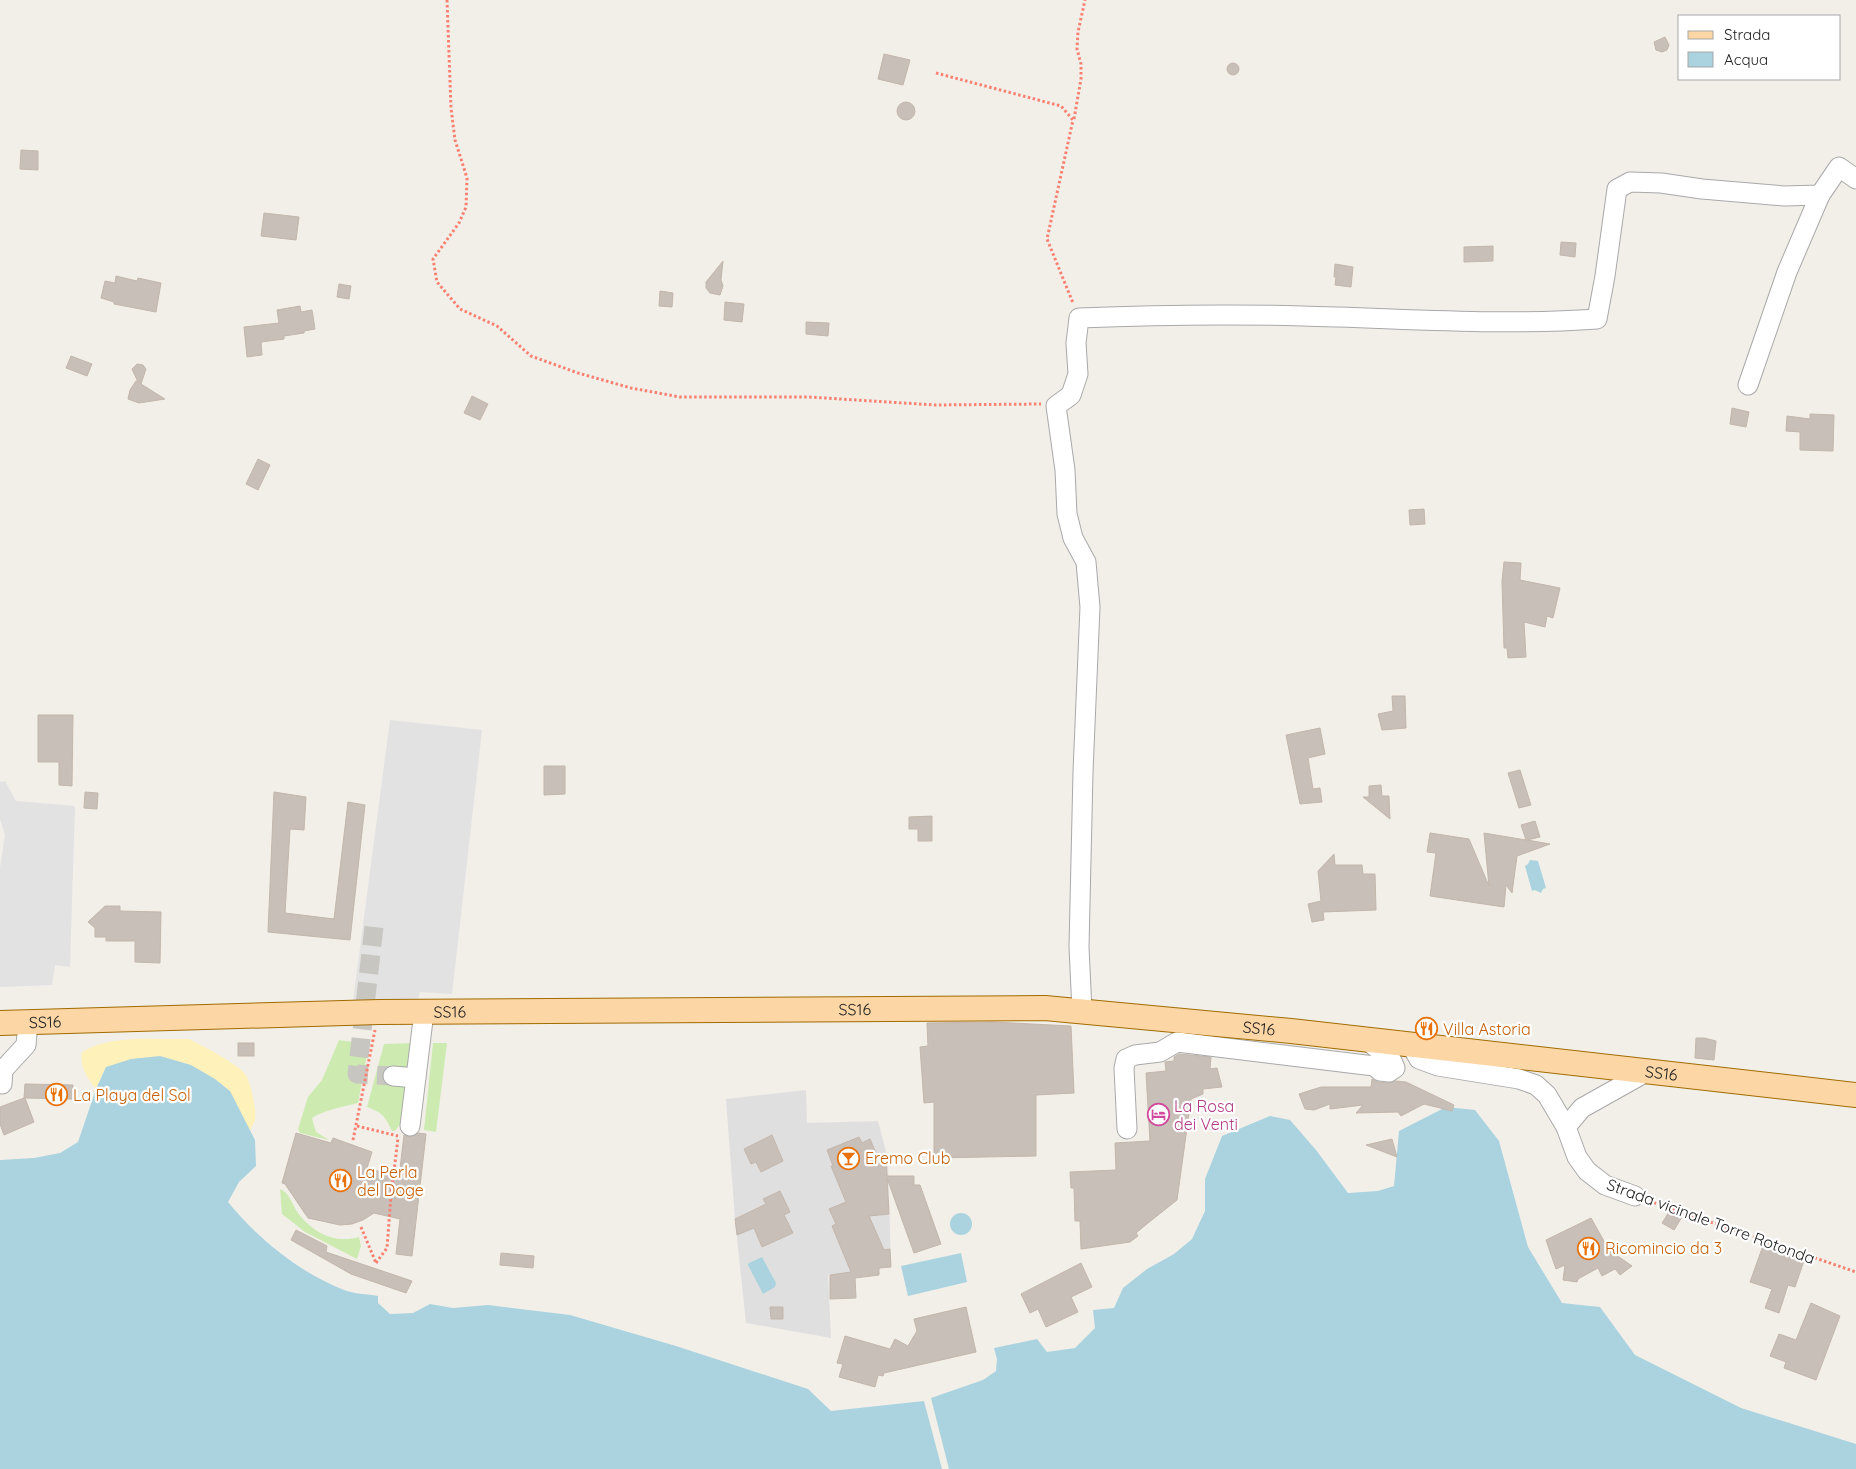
<svg xmlns="http://www.w3.org/2000/svg" width="1856" height="1469" viewBox="0 0 1856 1469" font-family="Quicksand,sans-serif">
<style>
.residential{fill:#e0dfdf}
.grass{fill:#cdebb0}
.sand{fill:#fff1ba}
.parking{fill:#e2e2e2}
.water{fill:#aad3df}
.building{fill:#c7bfb8;stroke:#c4b6ab}
.lines{fill:none;stroke-linecap:round;stroke-linejoin:round}
.minor-tunnel{stroke:#c8c6c1;stroke-width:19;stroke-dasharray:19 9;stroke-linecap:butt}
.minor-casing{stroke:#a9a9a9;stroke-width:21}
.major-casing{stroke:#a06b00;stroke-width:26}
.path{stroke:#fa8072;stroke-width:3;stroke-dasharray:2.5 2.5;stroke-linecap:butt}
.minor{stroke:#fff;stroke-width:19}
.major{stroke:#fcd6a4;stroke-width:24}
.labels{text-anchor:middle;stroke-width:4.5;stroke-linejoin:round;paint-order:stroke}
.street-label{font-size:16px;fill:#222;stroke:#fff}
.food-label{font-size:16px;fill:#c56008;stroke:#fff;text-anchor:start}
.hotel-label{font-size:16px;fill:#b23c85;stroke:#fff;text-anchor:start}
</style>
<rect width="100%" height="100%" fill="#f2efe9"/>
<path class="residential" d="M806 1090 807 1123 878 1121 888 1159 891 1267 828 1275 831 1338 746 1323 735 1219 726 1099Z"/>
<g class="grass">
<path d="M339 1040 369 1044 358 1103C345 1106 322 1111 312 1118L316 1132 329 1140 300 1133 298 1129 308 1097 322 1080Z"/>
<path d="M415 1043 403 1120 395 1131H392C385 1116 383 1113 367 1107L384 1044Z"/>
<path d="M433 1043H447L436 1132 424 1130Z"/>
<path d="M280 1189C290 1193 292 1205 298 1213 313 1233 335 1244 359 1237L361 1246 357 1259 305 1232 282 1214Z"/>
</g>
<path class="sand" d="M189 1039C201 1045 238 1064 245 1074 251 1082 257 1111 255 1120 254 1124 251 1127 250 1131L241 1114 106 1067 96 1089C87 1078 79 1066 82 1052 113 1034 154 1040 189 1039Z"/>
<g class="parking">
<path d="M390 720 482 730 452 994 420 992 417 1001H353Z"/>
<path d="M5 781 16 801 75 806 70 967 55 965 52 985 0 987V868L5 835 0 819V782Z"/>
</g>
<g class="water">
<path d="M1530 860 1538 861 1546 888 1543 889 1541 893 1535 890 1532 891 1525 866 1528 864Z"/>
<path d="M160 1056 191 1065 215 1079 230 1091 255 1140 256 1166 239 1182 228 1202C257 1238 300 1273 344 1290 354 1294 367 1294 378 1296V1303L390 1314 413 1313 430 1304 453 1308 488 1305 570 1315 676 1346 808 1389 831 1411 924 1401 942 1469H0V1160L34 1158 60 1153 78 1142 96 1089 106 1067 131 1059Z"/>
<path d="M1446 1107 1475 1110 1499 1141 1528 1247 1562 1303 1600 1307 1635 1355 1741 1408 1856 1444V1469H949L931 1398 983 1380 996 1371 997 1359 994 1348 1037 1339 1047 1352 1075 1348 1095 1328 1093 1310 1114 1308 1123 1288 1147 1269 1174 1254 1192 1239 1205 1211V1179L1222 1136 1270 1116 1290 1120 1316 1150 1348 1193 1378 1191 1394 1186 1399 1131Z"/>
<circle cx="961" cy="1224" r="11"/>
<path d="M961 1253 967 1282 908 1296 901 1266Z"/>
<path d="M762 1257 776 1283 775 1287 763 1294 748 1265 749 1263Z"/>
</g>
<g class="building">
<path d="M1665 37 1669 45 1667 50 1662 52 1656 50 1654 42Z"/>
<path d="M884 54 910 60 903 85 878 79Z"/>
<circle cx="1233" cy="69" r="6"/>
<circle cx="906" cy="111" r="9"/>
<path d="M21 150 38 151V170L20 169Z"/>
<path d="M264 213 299 217 296 240 261 236Z"/>
<path d="M1561 242 1576 243 1575 257 1560 255Z"/>
<path d="M1493 246V261L1464 262V247Z"/>
<path d="M723 261 721 280 723 286 720 295 710 293 706 288V282Z"/>
<path d="M1335 264 1353 267 1351 287 1335 285 1336 277H1334Z"/>
<path d="M116 276 137 281 138 278 161 283 156 312 114 304V302L101 298 105 281 115 283Z"/>
<path d="M339 284 351 286 349 299 337 297Z"/>
<path d="M660 291 673 293 672 307 659 306Z"/>
<path d="M725 302 744 304 742 322 724 320Z"/>
<path d="M300 306 301 312 312 310 315 329 304 331V333L284 336V339L261 342 262 355 247 357 244 327 279 323 277 310Z"/>
<path d="M806 322 829 323 828 336 806 334Z"/>
<path d="M71 356 92 364 87 376 66 368Z"/>
<path d="M137 364 143 365 146 369 141 384 165 399 139 403 128 399 130 390 136 381 138 382 132 369Z"/>
<path d="M472 396 488 404 480 420 464 413Z"/>
<path d="M1732 408 1749 412 1746 427 1730 424Z"/>
<path d="M1810 414 1834 415 1833 451 1800 450V432L1786 431 1787 416 1810 419Z"/>
<path d="M258 459 270 465 258 490 246 484Z"/>
<path d="M1424 509 1425 524 1410 525 1409 510Z"/>
<path d="M1504 562 1521 563 1520 580 1560 588 1553 618 1547 616 1545 627 1524 622 1526 657 1508 658 1507 648H1504L1502 581Z"/>
<path d="M1392 696H1405L1406 728 1382 730 1378 714 1393 711Z"/>
<path d="M38 715H73L72 786 59 785V762H38Z"/>
<path d="M1320 728 1325 754 1308 758 1313 789 1320 788 1322 802 1300 804 1286 735Z"/>
<path d="M544 766H565V794L544 795Z"/>
<path d="M1520 770 1531 805 1519 808 1508 773Z"/>
<path d="M1381 785 1382 796H1389L1390 819 1363 797H1369V786Z"/>
<path d="M85 792 98 793 97 809 84 808Z"/>
<path d="M274 792 306 797 304 830 290 829 285 913 334 919 348 802 365 805 350 940 268 932Z"/>
<path d="M932 816V841H918V829H909V817Z"/>
<path d="M1535 821 1540 837 1527 840 1550 844 1517 856 1512 893 1506 885 1504 907 1430 896 1436 853 1427 852 1430 833 1469 839 1489 886 1484 833 1526 840 1521 825Z"/>
<path d="M1334 854 1335 865H1362L1363 874H1375L1376 910 1323 912 1324 920 1312 922 1308 904 1321 901 1318 871Z"/>
<path d="M105 906H120V911L161 912 160 963 135 962V941H106V937H95V928L88 922Z"/>
<path d="M993 1022 1071 1026 1074 1093 1036 1095V1156L934 1158V1102L924 1103 920 1047 928 1046 927 1023Z"/>
<path d="M1696 1038H1704L1716 1041 1714 1060 1695 1058Z"/>
<rect x="238" y="1043" width="16" height="13"/>
<path d="M1179 1054 1211 1057 1210 1069 1217 1068 1222 1087 1203 1089V1094L1191 1099 1177 1200 1148 1223 1136 1233 1138 1236 1130 1242 1081 1249 1080 1221H1075L1074 1188H1071L1070 1172 1116 1170 1115 1143 1150 1141 1146 1073 1166 1071 1165 1062 1174 1061V1057Z"/>
<path d="M1372 1079 1378 1082 1388 1083 1396 1081 1406 1082 1454 1105 1452 1111 1424 1104 1401 1116 1398 1112 1356 1113 1363 1105 1330 1109V1104L1314 1110 1305 1109 1299 1094 1321 1087H1371Z"/>
<path d="M25 1084 73 1085V1099L25 1098 34 1122 4 1135 0 1124V1107L24 1098Z"/>
<path d="M296 1133 331 1143 333 1138 372 1152 367 1168 399 1177 404 1135 409 1137 418 1133 426 1134 412 1256 396 1254 400 1219 374 1213 363 1220 352 1224 340 1225 308 1218 285 1184 282 1183Z"/>
<path d="M772 1135 783 1161 761 1172 756 1162 751 1164 744 1149Z"/>
<path d="M859 1137 862 1143 870 1139 880 1162 886 1160 887 1176H914V1185H920L941 1244 914 1253 887 1178 889 1214 869 1216 884 1250 890 1249 891 1267 879 1268V1275L855 1278 856 1298 830 1299V1275L851 1272 832 1226 836 1224 829 1209 846 1202 831 1166H833L827 1150Z"/>
<path d="M1392 1139 1397 1157 1366 1145Z"/>
<path d="M780 1191 790 1212 784 1215 793 1233 762 1247 754 1228 737 1235 735 1219 766 1204 763 1199Z"/>
<path d="M1669 1212 1682 1217 1674 1230 1662 1223Z"/>
<path d="M1591 1218 1609 1250 1632 1266 1620 1275 1615 1269 1602 1276 1598 1268 1578 1279 1577 1282 1563 1280 1565 1265 1556 1269 1546 1240Z"/>
<path d="M296 1230 327 1246 326 1252 412 1281 406 1293 351 1274 291 1240Z"/>
<path d="M1764 1243 1805 1258 1795 1287 1788 1285 1779 1313 1765 1308 1772 1289 1750 1282Z"/>
<path d="M501 1253 534 1256 533 1268 500 1265Z"/>
<path d="M1081 1263 1092 1287 1071 1297 1078 1312 1046 1327 1038 1309 1030 1313 1021 1294Z"/>
<path d="M1811 1303 1840 1316 1816 1380 1784 1368 1786 1362 1770 1356 1779 1334 1796 1340Z"/>
<path d="M770 1307H783V1319H771Z"/>
<path d="M966 1307 976 1352 884 1373 883 1376 878 1375 875 1387 839 1377 843 1364 837 1363 845 1336 890 1349 895 1339 908 1346 917 1331 914 1319Z"/>
</g>
<g class="lines">
<path class="minor-tunnel" d="M374 927 357 1074 393 1076"/>
<defs>
<g id="minor">
<path d="M1748 385 1787 272 1820 195"/>
<path d="M1082 1011 1079 947 1083 772 1090 607 1086 562 1073 538 1067 514 1065 470 1056 406 1071 395 1078 374 1076 343 1079 318C1153 315 1228 314 1302 316 1400 318 1499 326 1597 319L1605 276 1617 189 1630 182 1661 183 1702 189 1784 196 1820 195 1839 167 1856 179"/>
<path d="M1411 1045 1419 1059 1438 1066 1519 1079 1536 1085 1547 1095 1566 1127 1577 1157 1587 1171 1605 1185 1635 1196"/>
<path d="M393 1076 416 1078"/>
<path d="M2 1084 3 1070 26 1045 28 1022"/>
<path d="M410 1126 424 1012"/>
<path d="M1566 1127 1582 1108 1648 1071"/>
<path d="M1127 1129 1124 1068 1126 1059 1135 1055 1160 1052 1177 1042 1374 1066 1380 1071 1389 1072 1395 1068 1392 1061 1367 1040"/>
</g>
<g id="major">
<path id="s1" d="M0 1023 379 1012 1045 1008 1291 1031 1856 1095"/>
</g>
</defs>
<use href="#minor" class="minor-casing"/>
<use href="#major" class="major-casing"/>
<g class="path">
<path d="M447 0 451 108 455 140 467 178 466 207 459 223 433 259 437 282 460 309 497 326 531 356 578 373 631 388 680 397H809L935 405 1041 404"/>
<path d="M936 73 1061 106 1073 120 1047 239 1073 303"/>
<path d="M1074 119 1081 79V64L1077 49 1078 32 1085 0"/>
<path d="M357 1126 398 1136"/>
<path d="M353 1140 375 1030"/>
<path d="M1649 1201 1856 1272"/>
<path d="M361 1227 376 1263"/>
<path d="M376 1263 387 1248 391 1196 398 1138"/>
</g>
<use href="#minor" class="minor"/>
<use href="#major" class="major"/>
</g>
<defs>
<symbol id="restaurant-ring" viewBox="-11 -11 22 22"><circle r="9.5" fill="#fff" stroke="#e8710a" stroke-width="1.5"/><path d="M-5-6h1v4h1v-4h1v4h1v-4h1v5L-1.5 .5V6h-2V.5L-5-1ZM5-6V6H3V1.5H1.5Q1.5-4 5-6Z" fill="#e8710a"/></symbol>
<symbol id="hotel-ring" viewBox="-11 -11 22 22"><circle r="9.5" fill="#fff" stroke="#d1479c" stroke-width="1.5"/><path d="M-6-4.5h1.5V1H6V5H4.5V3h-9V5H-6ZM-4 0a1.8 1.8 0 1 1 3.6 0ZM.5 0V-2.5h3Q6-2.5 6 0Z" fill="#d1479c"/></symbol>
<symbol id="bar-ring" viewBox="-11 -11 22 22"><circle r="9.5" fill="#fff" stroke="#e8710a" stroke-width="1.5"/><path d="M-6-5H6L.8 .8V4.5H3.5V6h-7V4.5H-.8V.8Z" fill="#e8710a"/></symbol>
</defs>
<g fill-rule="evenodd">
<use href="#restaurant-ring" x="1414" y="1016" width="25" height="25"/>
<use href="#restaurant-ring" x="44" y="1082" width="25" height="25"/>
<use href="#hotel-ring" x="1146" y="1102" width="25" height="25"/>
<use href="#bar-ring" x="836" y="1146" width="25" height="25"/>
<use href="#restaurant-ring" x="328" y="1168" width="25" height="25"/>
<use href="#restaurant-ring" x="1576" y="1236" width="25" height="25"/>
</g>
<g class="labels">
<g class="street-label">
<text dy="6" stroke="none"><textPath href="#s1" startOffset="855">SS16</textPath></text>
<text dy="6" stroke="none"><textPath href="#s1" startOffset="450">SS16</textPath></text>
<text dy="6" stroke="none"><textPath href="#s1" startOffset="45">SS16</textPath></text>
<text dy="6" stroke="none"><textPath href="#s1" startOffset="1260">SS16</textPath></text>
<text dy="6" stroke="none"><textPath href="#s1" startOffset="1665">SS16</textPath></text>
<text transform="translate(1711 1221) rotate(20)" y="6">Strada vicinale Torre Rotonda</text>
</g>
<g class="food-label">
<text x="1443" y="1035">Villa Astoria</text>
<text x="73" y="1101">La Playa del Sol</text>
<text x="865" y="1164">Eremo Club</text>
<text x="357" y="1178">La Perla<tspan x="357" dy="18">del Doge</tspan></text>
<text x="1605" y="1254">Ricomincio da 3</text>
</g>
<g class="hotel-label">
<text x="1174" y="1112">La Rosa<tspan x="1174" dy="18">dei Venti</tspan></text>
</g>
</g>
<rect x="1678" y="15" width="162" height="65" fill="#ffffff" stroke="#a7a7a7"/>
<rect x="1688" y="31" width="25" height="8" fill="#fcd6a4" stroke="#a7a7a7"/>
<text x="1724" y="40" font-size="15" fill="#222222">Strada</text>
<rect x="1688" y="52" width="25" height="15" fill="#aad3df" stroke="#a7a7a7"/>
<text x="1724" y="65" font-size="15" fill="#222222">Acqua</text>
</svg>
